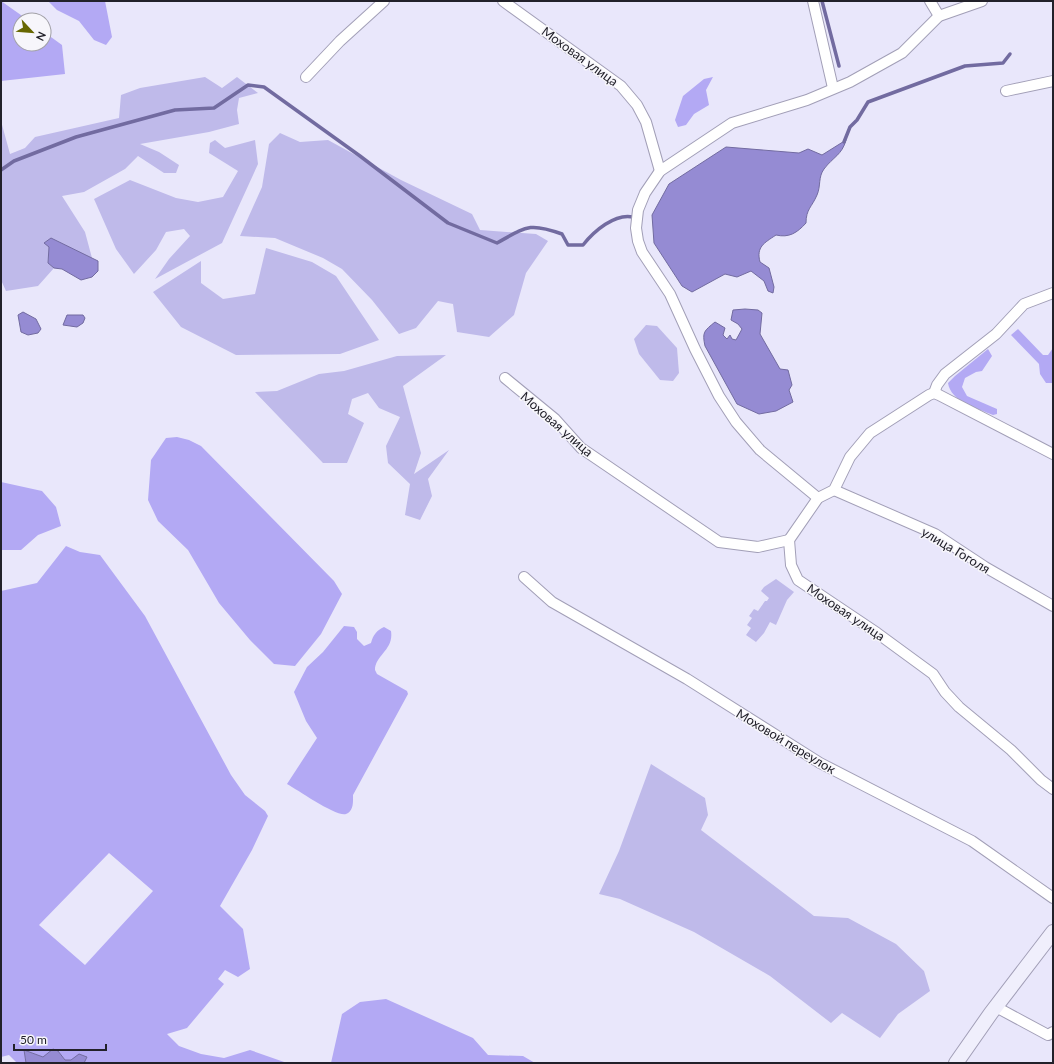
<svg xmlns="http://www.w3.org/2000/svg" width="1054" height="1064" viewBox="0 0 1054 1064" font-family="Lato,sans-serif">
<style>
.green{fill:#bfbaea}
.forest{fill:#b3a9f4;fill-rule:evenodd}
.water{fill:#958bd3;stroke:#726ba0}
.lines{fill:none;stroke-linecap:round;stroke-linejoin:round}
.stream{stroke:#726ba0;stroke-width:3.5}
.street-casing{stroke:#a29fb7;stroke-width:12}
.secondary-casing{stroke:#a29fb7;stroke-width:16}
.street{stroke:#fff;stroke-width:10}
.secondary{stroke:#f0effc;stroke-width:14}
.labels{text-anchor:middle;stroke-width:3;stroke-linejoin:round;paint-order:stroke}
.street-label{font-size:13px;fill:#22212a;stroke:#f7f6fb}
</style>
<rect width="100%" height="100%" fill="#e9e7fb"/>
<g class="green">
<path d="M205 77 222 88 237 77 258 93 239 98 237 110 239 124 209 132 140 144 159 152 179 165 176 173H164L138 156 125 169 84 192 62 196 85 232 92 258 83 255 76 250 49 247 48 263 54 268 38 286 6 291 1 280V121L10 154 25 148 35 137 119 118 121 95 140 88Z"/>
<path d="M280 133 300 142 328 140 401 180 472 214 480 230 536 234 548 241 526 273 514 315 489 337 457 332 453 304 438 301 416 328 399 334 372 300 342 269 323 258 275 238 240 236 262 187 269 144Z"/>
<path d="M215 140 225 148 255 140 258 164 222 243 155 279 169 259 190 236 184 229 166 232 156 250 134 274 116 249 94 199 130 180 176 198 198 202 223 197 238 171 209 153 210 143Z"/>
<path d="M266 248 312 262 336 276 379 340 340 354 236 355 181 327 153 292 201 261V283L223 299 255 294Z"/>
<path d="M646 325 657 326 677 348 679 373 673 381 660 380 639 354 634 339Z"/>
<path d="M446 355 403 386 421 453 414 474 449 450 428 479 432 496 420 520 405 515 410 484 388 463 386 446 400 417 379 408 368 393 352 399 348 414 364 423 347 463H323L255 392 277 391 319 374 344 371 397 356Z"/>
<path d="M776 579 794 592 787 600 776 625 770 622 764 633 756 642 746 635 751 628 747 625 752 618 749 616 754 609 758 611 765 601H767L769 598 761 591 764 587Z"/>
<path d="M651 764 705 798 708 815 701 830 814 916 848 918 896 944 924 971 930 991 898 1014 880 1038 842 1013 831 1023 770 976 694 932 620 899 599 894 619 851Z"/>
</g>
<g class="forest">
<path d="M1 1 28 20H20V44H44V32L62 45 65 74 1 81Z"/>
<path d="M48 1H105L112 37 106 45 94 40 79 21 57 10Z"/>
<path d="M713 77 706 90 709 105 694 114 686 125 678 127 675 120 683 96 704 79Z"/>
<path d="M1018 329 1043 355H1048L1053 348V383H1046L1040 374 1039 364 1011 335Z"/>
<path d="M988 349 992 356 982 371 976 372 965 378 962 387 967 396 997 409V414L993 415C977 408 951 402 948 383L955 376Z"/>
<path d="M177 437 189 440 201 446 334 581 342 594 321 634 295 666 274 664 250 640 219 603 188 550 158 521 148 500 151 460 166 438Z"/>
<path d="M1 482 42 491 56 507 61 526 38 535 21 550H1Z"/>
<path d="M66 546 80 552 100 555 145 616 231 775 245 795 265 811 268 816 252 850 220 906 243 929 250 969 238 977 225 970 218 979 224 984 187 1028 167 1034 179 1046 201 1054 224 1058 250 1050 287 1063H84L87 1057 71 1060H65L58 1051 43 1057 24 1050 26 1063H17L9 1055 1 1057V591L37 583ZM109 853 153 891 85 965 39 925Z"/>
<path d="M344 626 354 627 357 632V639L364 646 371 643C373 635 377 630 384 627L391 631C394 650 375 655 375 670L377 674 407 691 408 694 353 795C353 801 354 811 346 814 336 817 298 790 287 784L317 738 306 721 294 692 307 667 323 652Z"/>
<path d="M386 999 473 1038 488 1055 523 1056 535 1063H331L342 1014 360 1002Z"/>
</g>
<g class="water">
<path d="M846 140C842 155 833 157 824 169 818 177 821 186 817 195 812 207 806 209 806 223 797 233 789 238 776 235 764 243 756 247 760 262L769 268 774 287 773 293 768 291 764 281 751 271 737 277 725 274 692 292 682 286 654 243 652 215 669 184 726 147 799 153 808 149 822 155Z"/>
<path d="M51 238 98 261V271L92 277 81 280 62 269 54 268 48 263 49 247 44 243Z"/>
<path d="M745 309 758 310 762 313 760 334 780 369 788 370 792 385 789 390 793 402 776 411 759 414 737 404 705 346C702 332 704 331 715 322L725 328 723 335 727 339 730 335 732 339 736 340 742 329 738 324 731 320 733 310Z"/>
<path d="M23 312 36 319 41 329 38 333 28 335 21 332 18 315Z"/>
<path d="M67 315H83L85 318 83 323 77 327 63 325Z"/>
<path d="M53 1049 58 1051 65 1060H71L79 1054 87 1057 84 1063H26L24 1050 43 1057Z"/>
</g>
<g class="lines">
<g class="stream">
<path d="M822 1 839 66"/>
<path d="M844 142 850 127 857 120 868 102 965 66 1003 63 1010 54"/>
<path d="M1 170 14 161 76 137 175 110 214 108 248 85 264 87 360 156 448 223 497 243C526 227 529 222 562 234L568 245H583C594 231 615 213 633 217"/>
</g>
<defs>
<g id="street">
<path d="M503 1 621 86 637 105 646 122 660 171"/>
<path d="M813 1 833 88"/>
<path d="M930 1 939 16"/>
<path d="M306 77 340 41 384 1"/>
<path d="M1006 91 1053 81"/>
<path d="M505 378 555 419 581 448 719 542 758 547 789 540"/>
<path d="M934 393 937 385 945 374 996 334 1024 304 1053 293"/>
<path d="M834 490 935 534 985 567 1053 606"/>
<path d="M818 498 760 450 736 422 719 396 695 349 670 294 642 252 638 241 636 228 638 210 645 193 660 171 732 123 807 100 850 82 902 53 939 16 982 1"/>
<path d="M789 540 791 565 798 580 877 633 933 674 945 692 959 707 1011 750 1041 780 1053 789"/>
<path d="M789 540 818 498 834 490 850 457 870 433 929 395 934 393 939 395 1053 454"/>
<path d="M524 577 552 602 687 679 820 763 972 841 1053 898"/>
<path d="M996 1007 1048 1035 1053 1032"/>
</g>
<path id="secondary" d="M956 1063 991 1013 1053 932"/>
</defs>
<use href="#street" class="street-casing"/>
<use href="#secondary" class="secondary-casing"/>
<use href="#street" class="street"/>
<use href="#secondary" class="secondary"/>
</g>
<g class="labels">
<g class="street-label">
<text transform="translate(580 56) rotate(36)" y="5">Моховая улица</text>
<text transform="translate(557 424) rotate(41)" y="5">Моховая улица</text>
<text transform="translate(956 550) rotate(31)" y="5">улица Гоголя</text>
<text transform="translate(846 612) rotate(34)" y="5">Моховая улица</text>
<text transform="translate(786 741) rotate(31)" y="5">Моховой переулок</text>
</g>
</g>
<rect width="1054" height="1064" fill="none" stroke="#22212a" stroke-width="4"/>
<g transform="translate(32 32) rotate(116)"><circle r="19" fill="#f7f6fb" stroke="#a2a1a7"/>
<path d="M0-3L7 15L0 10L-7 15Z" fill="#676701"/>
<text y="-6" font-size="11" font-weight="bold" text-anchor="middle" fill="#22212a">N</text>
</g>
<path d="M14 1044v6h92v-6" fill="none" stroke="#22212a" stroke-width="2"/>
<text x="20" y="1044" font-size="12" fill="#22212a" stroke="#f7f6fb" stroke-width="3" paint-order="stroke">50 m</text>
</svg>
